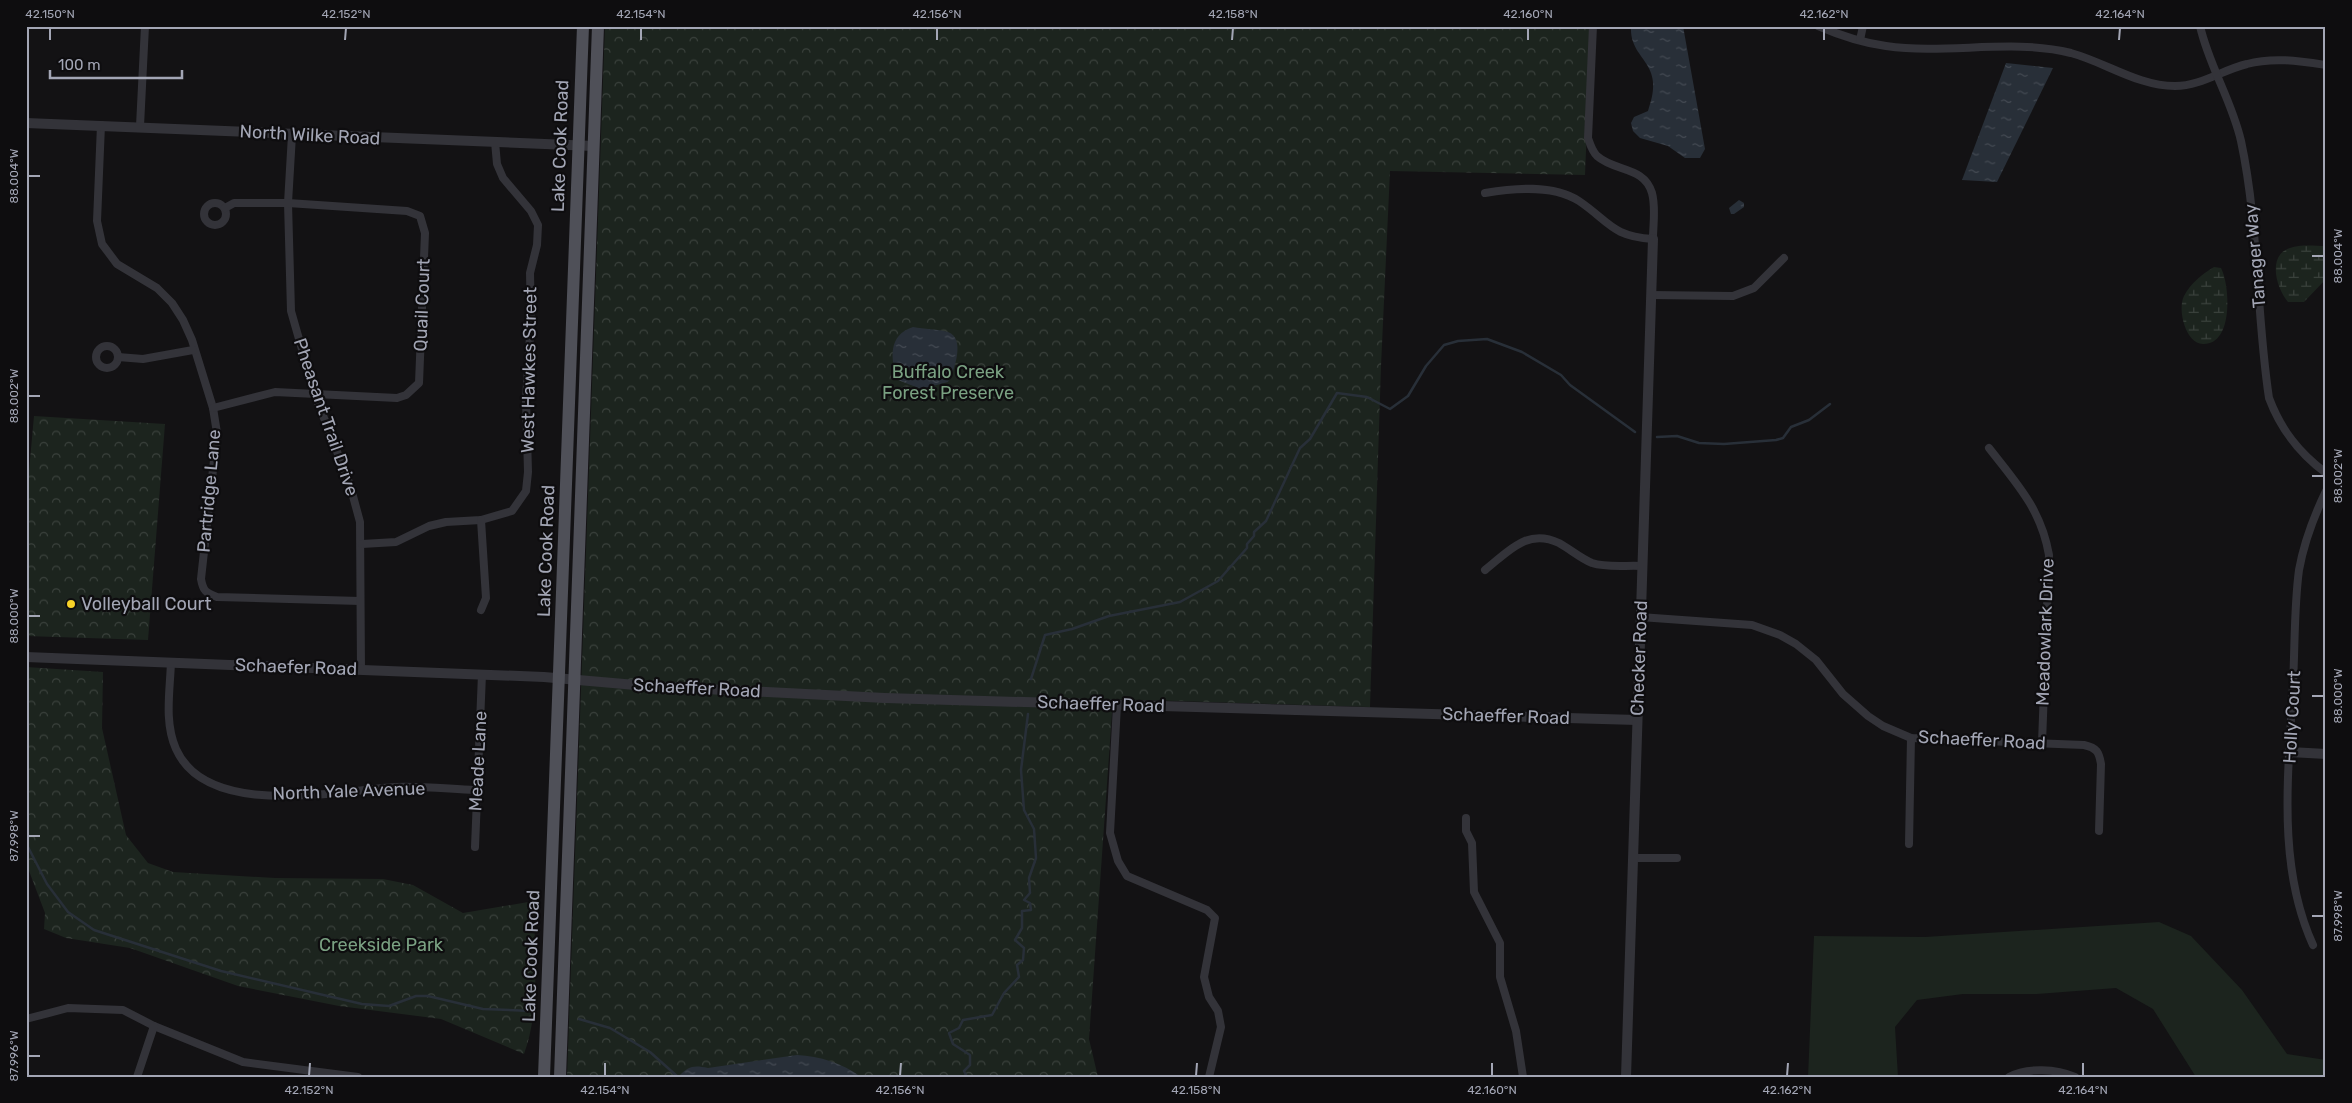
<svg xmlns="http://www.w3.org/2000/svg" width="2352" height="1103" viewBox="0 0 2352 1103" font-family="Rubik,sans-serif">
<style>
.green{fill:#1c241e}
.wetland{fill:url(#wetland-marsh)}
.park{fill:url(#park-crowns)}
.water{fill:url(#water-ripples)}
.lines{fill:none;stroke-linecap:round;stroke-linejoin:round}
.stream{stroke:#282f38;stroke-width:2.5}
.minor{stroke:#333339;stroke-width:8}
.tertiary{stroke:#333339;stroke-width:10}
.primary{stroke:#4f5058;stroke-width:12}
.ticks{fill:none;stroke:#a3a6b5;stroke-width:2}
.poi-dot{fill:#f7d228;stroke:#0e0d0f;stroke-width:2}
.labels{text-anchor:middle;stroke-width:4.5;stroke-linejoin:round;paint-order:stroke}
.street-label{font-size:18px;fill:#a3a6b5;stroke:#0e0d0f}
.park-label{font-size:18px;fill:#7aa182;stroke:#0e0d0f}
.poi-label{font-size:18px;fill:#a3a6b5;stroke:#0e0d0f;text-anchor:start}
.neatline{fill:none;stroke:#a3a6b5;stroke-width:2}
.ticks-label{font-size:12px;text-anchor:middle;fill:#a3a6b5}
</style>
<defs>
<pattern id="wetland-marsh" width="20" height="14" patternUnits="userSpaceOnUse" patternTransform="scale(1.25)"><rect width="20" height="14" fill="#1c241e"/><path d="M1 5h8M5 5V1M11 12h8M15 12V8" fill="none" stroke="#3a413c"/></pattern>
<pattern id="park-crowns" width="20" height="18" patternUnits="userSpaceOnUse" patternTransform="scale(1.25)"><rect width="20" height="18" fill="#1c241e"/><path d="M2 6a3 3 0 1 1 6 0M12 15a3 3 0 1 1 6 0" fill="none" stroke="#3a413c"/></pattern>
<pattern id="water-ripples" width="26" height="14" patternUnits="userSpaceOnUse" patternTransform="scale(1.25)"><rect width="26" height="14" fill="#282f38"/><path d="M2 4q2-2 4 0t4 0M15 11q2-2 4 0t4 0" fill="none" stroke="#444a53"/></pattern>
</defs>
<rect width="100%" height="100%" fill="#131214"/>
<path class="green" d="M2159 922 2191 936 2242 990 2287 1054 2326 1060V1077H2196L2153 1009 2116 988 2037 994H1963L1917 1000 1895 1027 1898 1077H1808L1814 936 1925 937Z"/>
<g class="wetland">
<path d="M2326 246V279L2304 302H2288C2276 288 2267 255 2290 248 2301 244 2315 246 2326 246Z"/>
<path d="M2214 267 2221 268C2230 285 2234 345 2203 344 2186 344 2177 310 2184 296 2191 283 2201 275 2214 267Z"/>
</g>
<g class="park">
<path d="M605 26H1591L1585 175 1390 171 1381 366 1370 707 1113 699 1089 1039 1098 1077H567Z"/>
<path d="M34 416 165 424 148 640 26 636V504Z"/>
<path d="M26 667 103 672 102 728 126 835 148 863 173 872 275 878 383 879 413 885 463 913 534 901C534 951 541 1008 524 1054L441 1019 339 1006 238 986 130 948 66 938 44 929 45 913 26 863Z"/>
</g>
<g class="water">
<path d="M1631 26H1683L1705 149 1700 158H1685L1668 146 1640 138 1633 131 1631 123 1634 117 1648 111C1667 60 1629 62 1631 26Z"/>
<path d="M2006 63 2053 68 1997 182 1962 180Z"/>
<path d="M1739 200 1744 203V207L1734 214H1731L1729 208Z"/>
<path d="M913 327C924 329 938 329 948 332 966 338 954 372 948 382L921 389 898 380C890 359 888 335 913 327Z"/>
<path d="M797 1055C820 1056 842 1063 861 1077H678C689 1066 693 1065 708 1068Z"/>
</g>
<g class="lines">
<g class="stream">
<path d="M1657 437 1677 436 1699 443 1724 444 1776 440 1783 438 1791 427 1809 420 1830 404"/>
<path d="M1031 679 1045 635 1072 629 1109 616 1180 602 1218 581 1247 548V544L1254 536V532L1266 521 1300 448 1310 439 1337 393 1367 397 1390 409 1408 396 1426 366 1444 345 1458 341 1487 339 1522 352 1561 375 1570 385 1635 432"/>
<path d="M26 843 47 884 68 912 94 930 221 971 362 1004 389 1006 416 996H428L483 1009 532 1011"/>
<path d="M579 1019 610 1028 650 1052 678 1077"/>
<path d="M967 1077 964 1071 970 1065V1055L953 1044 949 1033 959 1028 963 1020 992 1015 1004 993 1019 977 1017 965 1023 960 1024 948 1015 940 1022 928V911L1031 910 1030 903 1024 900 1030 893 1029 878 1036 858 1034 829 1024 810 1021 770 1028 714"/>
</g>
<g class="minor">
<path d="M1818 26C1839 35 1863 43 1886 46 1947 55 2011 38 2071 53 2107 63 2138 86 2175 86 2201 86 2222 70 2247 64 2273 57 2299 61 2326 65"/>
<path d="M2200 26C2209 66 2232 101 2241 141 2259 225 2256 313 2269 398 2281 430 2299 453 2326 473"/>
<path d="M1860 40 1863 26"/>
<path d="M101 125 97 221 102 244 117 264 157 288 172 303 183 320 192 340 213 408 217 433 201 579C203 591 206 593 217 597L360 601"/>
<path d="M140 126 145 26"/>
<path d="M292 135 288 203 291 311 315 395 350 485 360 522 361 670"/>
<path d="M1485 193C1514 188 1553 184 1579 201 1610 222 1611 236 1653 239 1653 224 1656 208 1652 193 1644 166 1615 172 1597 156 1592 151 1590 144 1588 138L1593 26"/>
<circle cx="215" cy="214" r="11"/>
<path d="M1651 295 1733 296 1754 288 1784 258"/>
<circle cx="107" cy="357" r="11"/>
<path d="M118 357 143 359 193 350"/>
<path d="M213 408 275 392 397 398 406 395 419 383 425 233 420 216 407 211 288 203H234L225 208"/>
<path d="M1989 448C2017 484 2041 509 2049 555L2042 743"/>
<path d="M362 544 396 542 429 526 446 522 481 520 512 511 526 491 528 472 526 399 531 320 530 273 537 245 538 225 531 211 503 178 497 164 495 142"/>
<path d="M1485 570C1509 551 1527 528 1559 543 1570 549 1580 558 1592 563 1607 568 1627 565 1642 566"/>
<path d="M481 610 486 598 481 520"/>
<path d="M1640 617 1752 625 1780 635 1796 644 1816 660 1843 694 1868 716 1883 726 1911 738 2084 745C2097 748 2099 752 2101 764L2099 831"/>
<path d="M171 662C170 691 164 722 176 749 207 819 336 791 395 787 422 786 449 789 475 790"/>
<path d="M1117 705 1110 833 1118 861 1127 876 1207 910 1215 918 1204 977 1209 997 1218 1011 1221 1027 1209 1077"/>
<path d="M1466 818V831L1472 843 1474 892 1500 943V977L1516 1031 1523 1077"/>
<path d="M1909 844 1911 738"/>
<path d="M475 847 482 674"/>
<path d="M1633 858H1677"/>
<path d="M2313 945C2276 864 2289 770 2293 683 2295 646 2294 607 2299 570 2304 542 2314 516 2326 491"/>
<path d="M26 1019 68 1008 123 1010 154 1026 243 1062 358 1077"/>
<path d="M137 1077 154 1026"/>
<path d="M2009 1077C2027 1067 2057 1069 2075 1077"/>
</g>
<g class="tertiary">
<path d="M26 123 594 146"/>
<path d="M26 657 544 677 647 686 885 698 1637 720"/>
<path d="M2290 752 2326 754"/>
<path d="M1626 1077 1653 239"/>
</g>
<g class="primary">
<path d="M544 1077 583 26"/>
<path d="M560 1077 598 26"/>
</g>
</g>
<path class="ticks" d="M50 40V28M345 40 346 28M641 40V28M937 40V28M1232 40 1233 28M1528 40V28M1824 40V28M2119 40 2120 28M28 176H40M2312 256H2324M28 396H40M2312 476H2324M28 616H40M2312 696H2324M28 836H40M2312 916H2324M28 1056H40M309 1076 310 1063M605 1076V1063M900 1076 901 1063M1196 1076 1197 1063M1492 1076V1063M1787 1076 1788 1063M2083 1076V1063"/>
<circle class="poi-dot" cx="71" cy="604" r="5"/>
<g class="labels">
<g class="street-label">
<text transform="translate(310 135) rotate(3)" y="6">North Wilke Road</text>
<text transform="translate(560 146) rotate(-88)" y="6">Lake Cook Road</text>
<text transform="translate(2255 256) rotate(-95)" y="6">Tanager Way</text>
<text transform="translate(422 305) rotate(-88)" y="6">Quail Court</text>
<text transform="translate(529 370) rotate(-89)" y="6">West Hawkes Street</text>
<text transform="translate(326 417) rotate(71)" y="6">Pheasant Trail Drive</text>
<text transform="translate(209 491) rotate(-85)" y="6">Partridge Lane</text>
<text transform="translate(546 551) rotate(-88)" y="6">Lake Cook Road</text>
<text transform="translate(2045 632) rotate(-88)" y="6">Meadowlark Drive</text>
<text transform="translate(1639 658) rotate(-88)" y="6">Checker Road</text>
<text transform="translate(296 667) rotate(2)" y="6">Schaefer Road</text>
<text transform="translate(697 688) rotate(3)" y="6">Schaeffer Road</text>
<text transform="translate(1101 704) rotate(2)" y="6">Schaeffer Road</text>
<text transform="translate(1506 716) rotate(2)" y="6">Schaeffer Road</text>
<text transform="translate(2292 717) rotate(-87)" y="6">Holly Court</text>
<text transform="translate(1982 740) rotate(3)" y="6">Schaeffer Road</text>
<text transform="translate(478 761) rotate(-87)" y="6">Meade Lane</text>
<text transform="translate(349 791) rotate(-2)" y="6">North Yale Avenue</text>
<text transform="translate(531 956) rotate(-88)" y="6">Lake Cook Road</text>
</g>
<g class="park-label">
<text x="948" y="378">Buffalo Creek<tspan x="948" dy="21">Forest Preserve</tspan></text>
<text x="381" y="951">Creekside Park</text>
</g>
<g class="poi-label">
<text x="81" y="610">Volleyball Court</text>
</g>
</g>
<rect width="2352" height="1103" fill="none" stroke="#0e0d0f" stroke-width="55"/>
<path d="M50 70v8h132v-8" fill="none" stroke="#a3a6b5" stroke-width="2.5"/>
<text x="58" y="70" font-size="15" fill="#a3a6b5" stroke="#0e0d0f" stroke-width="4" paint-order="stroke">100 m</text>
<rect x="28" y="28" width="2296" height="1048" class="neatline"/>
<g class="ticks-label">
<text x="50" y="18">42.150°N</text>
<text x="346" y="18">42.152°N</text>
<text x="641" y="18">42.154°N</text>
<text x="937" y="18">42.156°N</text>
<text x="1233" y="18">42.158°N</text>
<text x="1528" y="18">42.160°N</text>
<text x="1824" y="18">42.162°N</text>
<text x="2120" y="18">42.164°N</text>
<text transform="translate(14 176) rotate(-90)" y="4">88.004°W</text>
<text transform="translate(2338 256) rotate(-90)" y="4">88.004°W</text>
<text transform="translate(14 396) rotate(-90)" y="4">88.002°W</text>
<text transform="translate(2338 476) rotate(-90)" y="4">88.002°W</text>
<text transform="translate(14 616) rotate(-90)" y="4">88.000°W</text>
<text transform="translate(2338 696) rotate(-90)" y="4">88.000°W</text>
<text transform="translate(14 836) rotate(-90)" y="4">87.998°W</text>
<text transform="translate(2338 916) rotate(-90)" y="4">87.998°W</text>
<text transform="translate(14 1056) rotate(-90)" y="4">87.996°W</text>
<text x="309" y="1094">42.152°N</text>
<text x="605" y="1094">42.154°N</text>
<text x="900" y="1094">42.156°N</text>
<text x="1196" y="1094">42.158°N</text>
<text x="1492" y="1094">42.160°N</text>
<text x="1787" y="1094">42.162°N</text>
<text x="2083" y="1094">42.164°N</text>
</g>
</svg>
